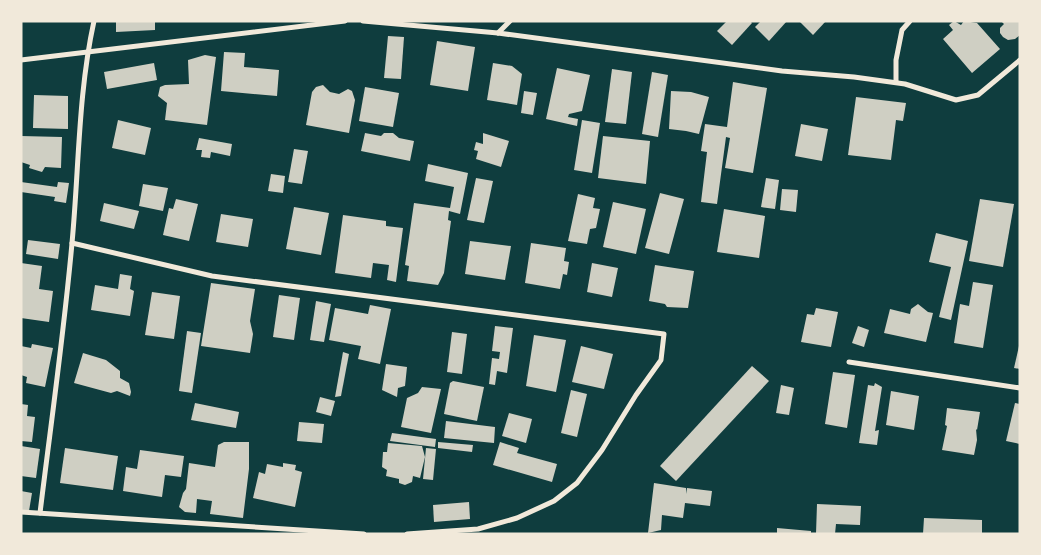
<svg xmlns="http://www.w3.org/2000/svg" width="1041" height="555" viewBox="0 0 1041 555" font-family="'PT Sans',sans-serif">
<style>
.building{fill:#cfcfc3}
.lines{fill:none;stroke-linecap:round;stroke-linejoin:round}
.minor{stroke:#f1e9da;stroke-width:5}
</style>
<rect width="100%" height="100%" fill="#0f3d3e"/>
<g class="building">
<path d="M116 21H155V30L116 32Z"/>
<path d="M727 21H750L752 23 732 45 717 31Z"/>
<path d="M761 21H787L769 41 755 27Z"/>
<path d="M799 21H826L813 35Z"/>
<path d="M954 21 961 25 964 21 977 23 1000 49 972 73 943 39 953 30 949 25Z"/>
<path d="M1001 21H1020V35L1015 39 1008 40 1003 37 1000 33V28L1004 24Z"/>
<path d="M388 36 404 37 401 79 384 78Z"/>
<path d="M437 41 475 47 468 91 430 85Z"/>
<path d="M224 52 245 53 244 67 279 70 277 96 221 91Z"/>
<path d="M205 55 216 57 207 125 165 120 167 103 158 96 160 87 165 85 189 84 188 60Z"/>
<path d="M154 63 157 80 107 89 104 72Z"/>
<path d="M493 63 512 66 522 74 517 105 487 100Z"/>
<path d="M557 68 590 75 582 111 569 114 568 117 578 119 577 126 546 119Z"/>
<path d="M612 69 632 72 626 124 605 122Z"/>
<path d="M652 72 668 75 658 137 642 134Z"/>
<path d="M733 82 767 88 753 173 725 168 730 138 726 137 717 204 701 202 707 152 701 151 705 124 727 127Z"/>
<path d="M323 85 330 92 339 94 348 89 352 91 355 100 349 133 306 125 312 92 316 87Z"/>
<path d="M365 87 399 93 393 127 359 121Z"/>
<path d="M524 91 537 93 533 115 521 113Z"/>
<path d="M671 91 691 92 709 97 699 134 686 131 669 129Z"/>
<path d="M34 95 68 96V129L33 128Z"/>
<path d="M856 97 906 103 903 121 896 120 891 160 848 155Z"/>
<path d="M118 120 151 128 145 155 112 148Z"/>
<path d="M582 120 600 123 592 173 574 170Z"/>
<path d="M801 124 828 129 822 161 795 156Z"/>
<path d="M365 133 381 136 384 133H393L399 138 414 141 410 161 361 151Z"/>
<path d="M483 133 509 141 501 167 476 159 478 151 474 150 476 142 483 144Z"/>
<path d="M21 136 62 137 61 168 45 167 42 172 29 168 30 165 21 162Z"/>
<path d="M603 136 650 141 646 184 598 178Z"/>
<path d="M199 138 232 144 230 156 211 152 210 158 201 157 202 150H196Z"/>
<path d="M294 149 308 151 302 184 288 182Z"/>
<path d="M428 164 468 173 460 214 449 211 448 220 451 221 444 273 438 285 407 281 409 266 405 265 414 203 450 208 454 187 425 181Z"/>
<path d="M271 174 285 176 283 193 268 191Z"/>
<path d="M476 178 493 181 484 223 467 220Z"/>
<path d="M766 178 779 180 775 209 761 207Z"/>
<path d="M21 182 57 187 58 182 69 183 66 203 54 201 55 197 21 192Z"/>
<path d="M143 184 168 188 163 211 139 206Z"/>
<path d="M782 189 798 190 796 212 780 210Z"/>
<path d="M660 193 684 199 669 254 645 248Z"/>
<path d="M578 194 595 198 593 208 600 209 596 228 590 229 587 244 568 241Z"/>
<path d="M176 199 198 204 189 241 163 235 169 208 173 209Z"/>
<path d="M980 199 1014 204 1003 267 969 261Z"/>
<path d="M613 202 646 209 636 254 603 247Z"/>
<path d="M104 203 139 211 134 229 100 221Z"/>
<path d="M294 207 329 213 321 255 286 249Z"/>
<path d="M724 209 765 216 759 258 717 252Z"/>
<path d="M221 214 253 219 248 247 216 242Z"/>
<path d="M343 215 386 221V226L403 228 396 282 387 280 389 265 373 263 371 278 335 273Z"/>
<path d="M936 233 968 241 951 320 939 317 951 267 929 262Z"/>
<path d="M28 240 60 244 58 259 26 254Z"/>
<path d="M470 241 511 246 505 280 465 274Z"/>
<path d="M531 243 566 248 564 261 569 262 567 275 563 274 560 289 525 283Z"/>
<path d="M21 263 42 266 39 289 53 291 49 322 21 318Z"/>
<path d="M592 263 618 268 612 297 587 292Z"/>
<path d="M655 265 694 271 688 308 667 307 665 304 649 301Z"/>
<path d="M120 274 132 276 130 289 134 291 130 316 91 310 95 285 118 289Z"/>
<path d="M973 282 993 285 983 348 954 343 960 304 969 306Z"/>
<path d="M211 283 255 289 250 321 253 334 250 353 201 346Z"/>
<path d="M152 292 180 296 174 339 145 335Z"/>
<path d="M279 295 300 298 294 340 273 337Z"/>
<path d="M316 301 331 304 324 342 310 340Z"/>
<path d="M918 304 928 312 933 313 926 342 884 333 890 309 910 314 911 309Z"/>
<path d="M370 305 391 309 380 364 358 359 361 346 329 340 335 308 368 314Z"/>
<path d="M816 308 838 312 831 347 801 342 807 314 814 315Z"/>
<path d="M495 326 513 328 507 373 497 371 495 385 489 384 492 358 499 359 500 352 492 351Z"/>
<path d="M858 326 869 330 864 347 852 343Z"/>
<path d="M187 331 201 333 192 393 179 391Z"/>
<path d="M452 332 467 334 462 374 447 372Z"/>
<path d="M534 335 566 340 556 392 526 386Z"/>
<path d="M32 344 53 348 45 387 26 383 27 377 21 375V346L31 348Z"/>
<path d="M581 346 613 354 604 389 572 382Z"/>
<path d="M1019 346H1020V369L1014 368Z"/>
<path d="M343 352 349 354 341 396 335 397Z"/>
<path d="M83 353 106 360 120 371V378L129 383 131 392 130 396 117 391 111 393 74 383Z"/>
<path d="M386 364 407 367 405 386 398 388 397 397 382 390Z"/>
<path d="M752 366 769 381 676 481 660 466Z"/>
<path d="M833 372 855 375 847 428 825 424Z"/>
<path d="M453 381 484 387 477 421 444 414 450 383Z"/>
<path d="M875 383 882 387 875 431 879 430 877 445 859 443 868 385 874 386Z"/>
<path d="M781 385 794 388 789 415 776 413Z"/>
<path d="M422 387 441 389 431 433 401 427 407 398 418 393Z"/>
<path d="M571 390 587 394 577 437 561 433Z"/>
<path d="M891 391 919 396 914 430 886 425Z"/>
<path d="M320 397 335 401 331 416 316 412Z"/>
<path d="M195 403 239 412 236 428 191 420Z"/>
<path d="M1015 403 1020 404V444L1006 441Z"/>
<path d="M21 404 28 405 27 416 35 417 32 442 21 441Z"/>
<path d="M947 408 980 412 977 430 976 429 977 440 974 455 942 450 947 426 945 425Z"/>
<path d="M509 413 532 419 526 443 502 436Z"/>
<path d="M446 421 495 427 494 443 444 438Z"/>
<path d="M299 422 324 424 322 443 297 441Z"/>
<path d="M392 433 436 439 435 447 390 441Z"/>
<path d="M224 442H249V469L243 518 210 514 212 501 197 499 196 513 185 512 179 507 183 493 186 489 189 463 215 467 218 445Z"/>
<path d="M438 442 473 445 472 452 438 448Z"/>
<path d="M500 442 519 448 517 453 557 464 552 482 493 465Z"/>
<path d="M388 443 422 446 425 457 420 478 413 476 412 482 405 485 399 483V479L386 476 387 470 382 467 383 452H387Z"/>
<path d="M21 446 40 449 36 478 21 476Z"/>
<path d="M65 448 118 456 113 490 60 483Z"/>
<path d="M426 448 436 449 433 480 423 479Z"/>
<path d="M140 450 184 456 181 477 165 475 162 497 123 491 126 467 137 469Z"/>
<path d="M283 463 296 465 295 470 302 472 295 507 253 498 259 472 265 474 267 464 283 467Z"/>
<path d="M654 483 686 488V494L687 488 712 491 710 506 685 503 683 518 662 515 661 530 648 533Z"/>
<path d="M21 491 32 493 29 511 21 510Z"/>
<path d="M469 502 470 519 434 522 433 505Z"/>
<path d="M817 504 861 506 860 525 836 524 835 534H816Z"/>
<path d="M924 518 982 520V534H923Z"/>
<path d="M777 528 811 531V534H777Z"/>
</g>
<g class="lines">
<g class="minor">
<path d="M363 21 498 33 782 71 854 77 905 84 956 100 978 95 1020 60"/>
<path d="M498 33 510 21"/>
<path d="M21 60 345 21"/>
<path d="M896 82V60L902 30 910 21"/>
<path d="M72 243 212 276 664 334 661 360 636 395 602 450 577 483 554 501 517 518 478 529 407 534"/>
<path d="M849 362 1020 388"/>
<path d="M21 512 364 534"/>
<path d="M40 513C51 423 64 333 72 243 79 169 78 94 94 21"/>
</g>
</g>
<rect width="1041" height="555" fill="none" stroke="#f1e9da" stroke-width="45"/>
</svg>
